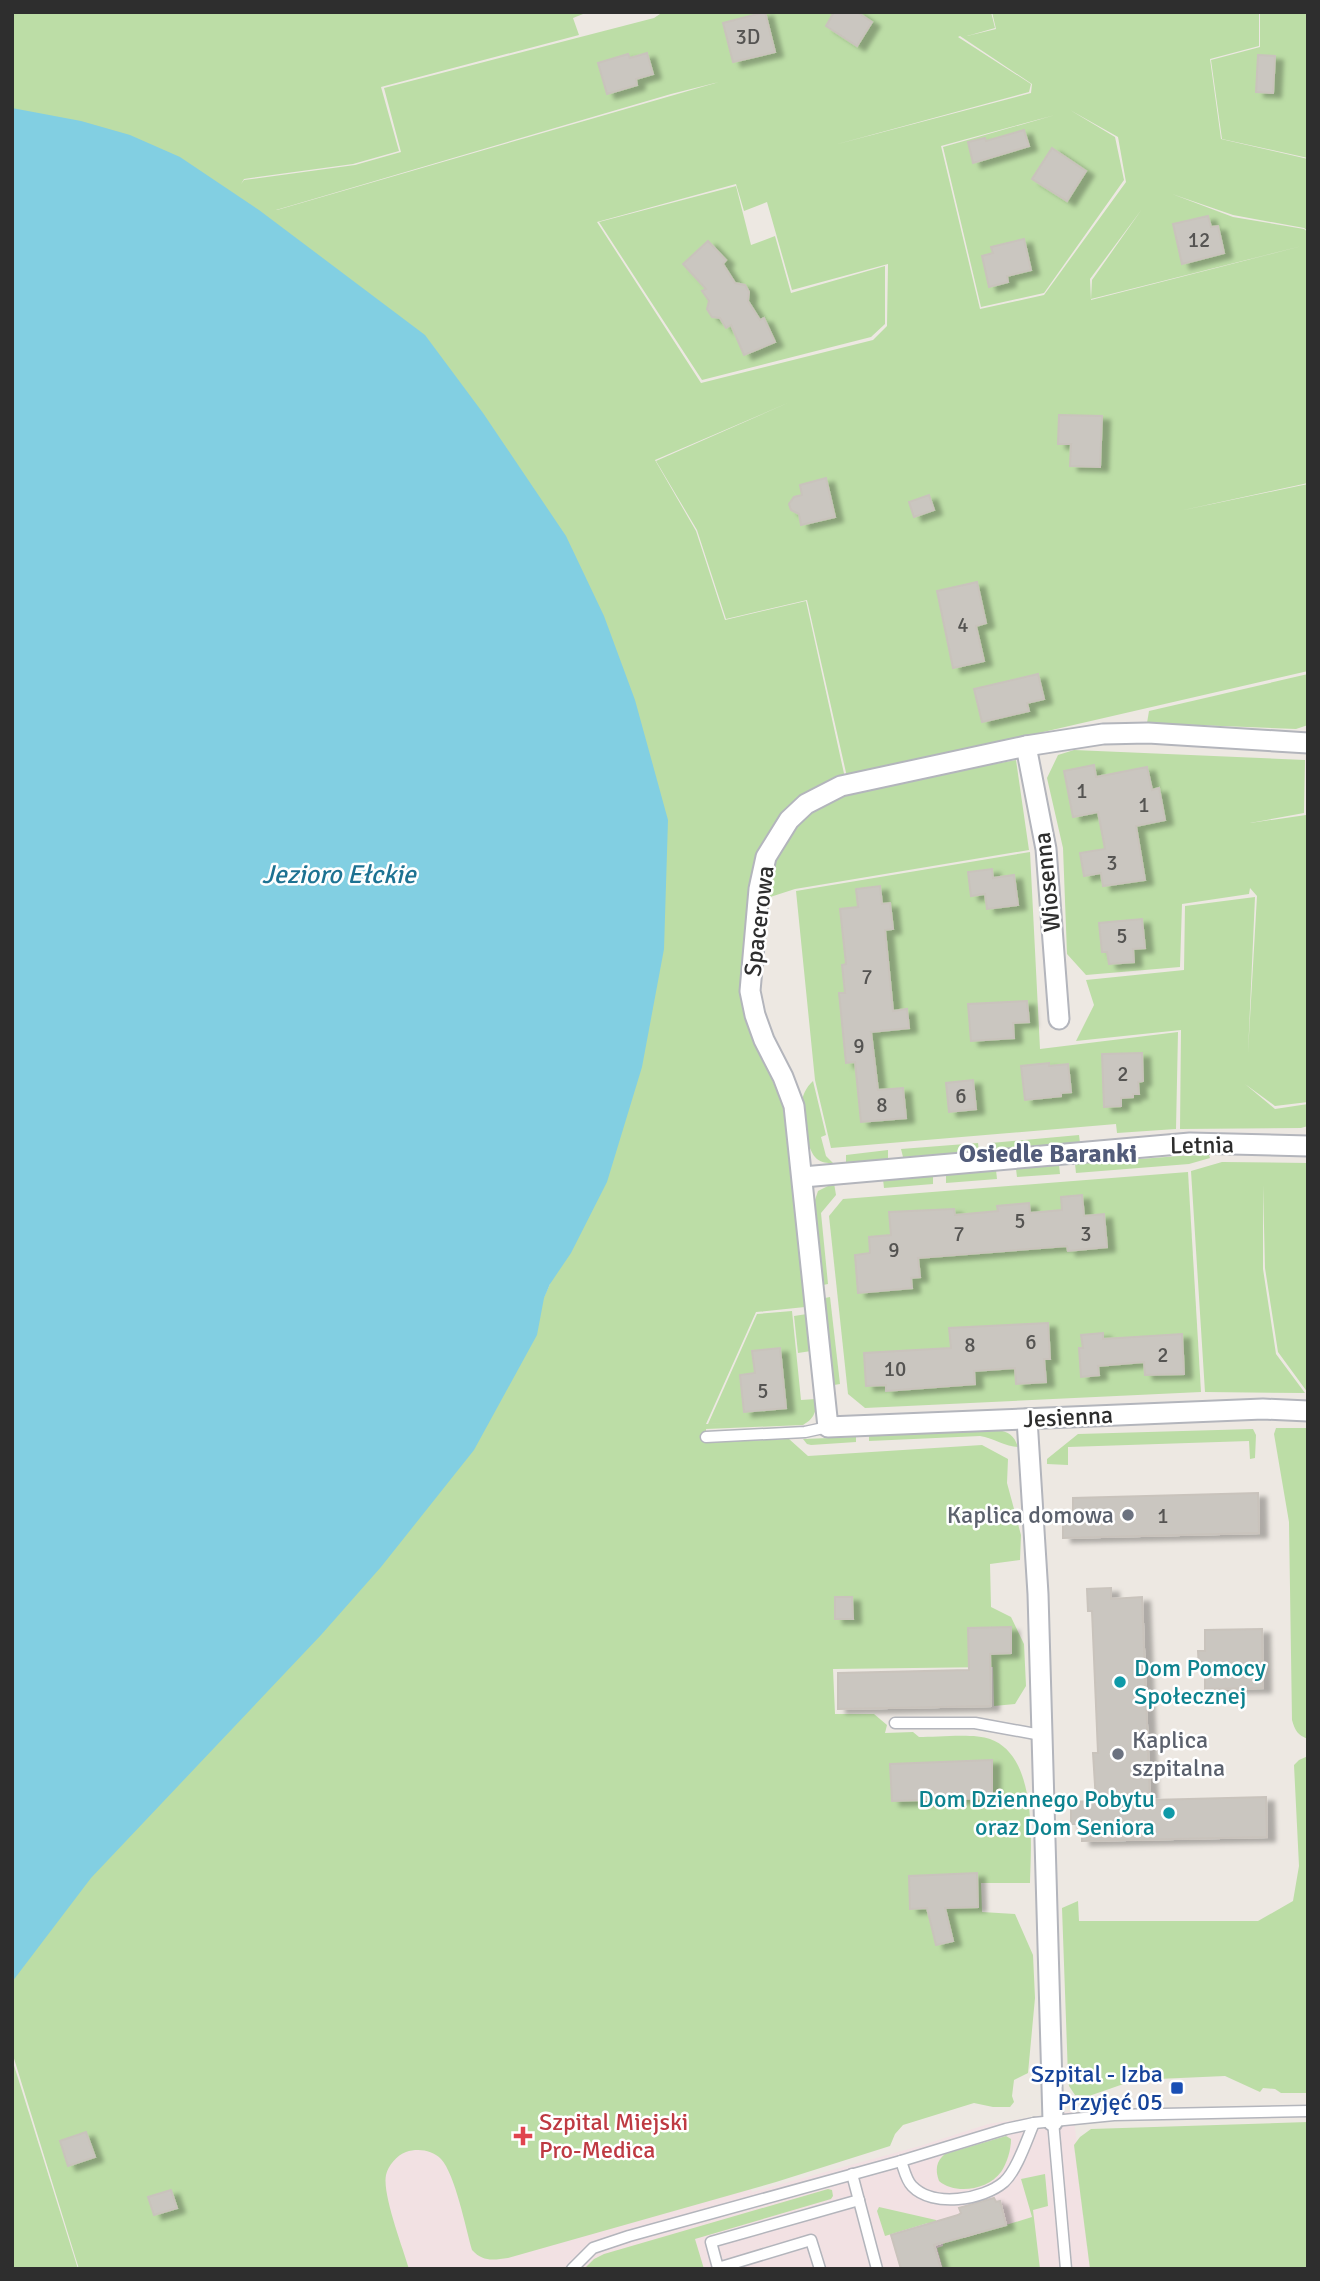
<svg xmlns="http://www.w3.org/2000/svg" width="1320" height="2281" viewBox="0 0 1320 2281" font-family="Signika,sans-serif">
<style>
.medical{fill:#f2e1e3}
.green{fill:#bcdda6;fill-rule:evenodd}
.water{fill:#82cfe2}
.building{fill:#cac6c0;stroke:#c9c3bc;stroke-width:2;filter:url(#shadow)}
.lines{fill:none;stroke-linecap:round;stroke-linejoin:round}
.lane-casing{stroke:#b3b5bc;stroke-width:13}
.street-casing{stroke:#b3b5bc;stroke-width:23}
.lane{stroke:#fff;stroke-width:10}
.street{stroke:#fff;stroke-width:19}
.worship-dot{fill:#6b7280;stroke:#fff;stroke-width:2.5}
.culture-dot{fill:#0f9aa8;stroke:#fff;stroke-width:2.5}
.transit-dot{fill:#1a4fb4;stroke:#fff;stroke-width:2.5}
.health-dot{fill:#e0444e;stroke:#fff;stroke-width:2.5}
.labels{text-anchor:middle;stroke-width:5;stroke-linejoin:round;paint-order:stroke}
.number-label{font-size:21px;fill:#555452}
.street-label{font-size:24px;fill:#2e2e2e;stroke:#fff}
.worship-label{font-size:24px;fill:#5b616d;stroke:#fff;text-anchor:end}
.culture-label{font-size:24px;fill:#0d838f;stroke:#fff;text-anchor:start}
.transit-label{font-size:24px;fill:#164399;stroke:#fff;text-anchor:end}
.health-label{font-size:24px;fill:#be3a42;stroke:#fff;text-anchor:start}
.water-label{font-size:26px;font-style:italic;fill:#1d7292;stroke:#fff}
.neighbourhood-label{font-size:26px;font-weight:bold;fill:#525c7a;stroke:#fff}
</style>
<defs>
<filter id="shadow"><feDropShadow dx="8" dy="4.5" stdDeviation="2" flood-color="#0004"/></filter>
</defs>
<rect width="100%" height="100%" fill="#ede8e2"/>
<path class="medical" d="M698 2006 752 2192 920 2146 988 2124 1073 2111 1092 2269H350L308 2127Z"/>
<g class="green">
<path d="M12 12H588L573 18 579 35 381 87 399 151 353 164 244 179 241 184 244 180 355 165 401 152 384 88 654 18 663 12H991L995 28 967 36 996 29 992 12H1259V46L1210 59 1221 139 1308 159V231L1304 228 1233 215 1172 194 1233 217 1304 229 1308 232V483L1179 511 1308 484V671L847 777 807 600 726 619 697 530 656 461 790 402 655 460 696 531 725 620 806 601 845 778 823 784 807 796 769 834 749 1024 783 1106 805 1307 756 1312 706 1424 733 1423 708 1424 757 1314 792 1311 801 1400 816 1399C817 1411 814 1419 803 1425L706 1429V1442L789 1439 808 1456 982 1445 1008 1459 1007 1483 1021 1535 1020 1560 990 1564 991 1607 1011 1617 1024 1644 1026 1686 1015 1704 994 1706 993 1667 833 1669 835 1714H874L887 1725 885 1733 913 1732 919 1737C937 1737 975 1733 990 1739 1038 1756 1031 1842 1030 1883H981L982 1912 1015 1914 1033 1955 1035 1998 1028 2073 1014 2080 1012 2096 1014 2102 1010 2107H993L974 2103 903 2125 895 2134 890 2146 776 2182 508 2258C493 2260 483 2262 472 2250 466 2229 455 2174 441 2159 432 2150 418 2148 406 2152 397 2155 388 2166 386 2175 382 2194 403 2248 409 2269H79L12 2052V1815L544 1297 550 1284 12 193ZM960 36 1032 84 1031 93 834 145 1029 92 1031 84 958 37ZM719 82 277 210H276L671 94ZM1070 110 1118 137 1126 182 1044 295 980 309 941 146 1055 115 943 147 981 307 1044 293 1124 180 1115 137ZM736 184 744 211 767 202 792 290 888 264 887 326 873 340 701 383 597 222ZM1142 209 1092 280 1091 299 1302 246 1091 300 1090 279Z"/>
<path d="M1260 12H1308V158L1222 139 1211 60 1260 47Z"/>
<path d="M736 186 751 245 775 236 791 293 885 266V324L871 337 702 380 599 222Z"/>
<path d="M1308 674V725L1296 729 1147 723 1149 711Z"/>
<path d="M1074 750 1305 760 1304 813 1250 823 1306 815 1308 761V1102L1275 1106 1245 1084 1275 1109 1308 1104V1126L1301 1128 1180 1129 1181 1030 1076 1041 1094 1005 1086 980 1184 970 1185 906 1255 897 1248 1053 1257 896 1250 888 1249 894 1182 904 1180 967 1086 975 1067 954 1063 848 1047 778 1058 755Z"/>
<path d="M1016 760 1029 850 795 889 764 899 768 873 794 824 817 806 850 791Z"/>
<path d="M1030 852 1040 1049 1178 1032 1176 1129 1117 1133 1116 1124 831 1148 815 1080 796 891Z"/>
<path d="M813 1081 826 1135 821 1137 826 1156 833 1163C827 1163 822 1163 817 1159 808 1152 800 1117 801 1106 802 1096 806 1087 813 1081Z"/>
<path d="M1079 1135 1080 1143 992 1150 991 1143Z"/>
<path d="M978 1143 979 1151 903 1157 901 1149Z"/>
<path d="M888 1150V1159L846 1162V1155Z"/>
<path d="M1209 1155 1210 1158 1189 1164 1076 1173 1075 1164 1179 1156Z"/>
<path d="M1222 1162 1308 1163V1393L1278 1352 1265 1268 1263 1185V1269L1276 1354 1305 1393 1205 1392 1191 1171Z"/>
<path d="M1059 1165 1060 1174 1017 1177 1016 1169Z"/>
<path d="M996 1170 997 1179 946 1183V1174Z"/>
<path d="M1188 1172 1201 1392 865 1408 848 1394 829 1216 843 1199Z"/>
<path d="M933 1175V1184L884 1188 883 1179Z"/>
<path d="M834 1183 836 1195 821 1213 828 1284 823 1285 815 1200 818 1191Z"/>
<path d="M830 1297 840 1384 834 1385 825 1298Z"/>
<path d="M807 1314 811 1351 798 1353 794 1316Z"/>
<path d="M1276 1428H1308V1739C1298 1735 1295 1731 1292 1720L1289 1522 1274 1434Z"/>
<path d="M1253 1429 1256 1435 1255 1458 1250 1459 1249 1441 1068 1447V1465L1047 1464V1459L1078 1434Z"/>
<path d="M997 1430C1009 1432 1014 1435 1018 1447 1006 1447 993 1438 980 1436L869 1441V1436Z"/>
<path d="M856 1437V1442L811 1445 807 1444 803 1439Z"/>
<path d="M1308 1756V2093H1281L1275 2089 1263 2088 1260 2092 1225 2076 1135 2080 1089 2096 1075 2095 1069 2086 1068 2076 1062 1908 1078 1901 1079 1921H1258L1293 1901 1299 1866 1294 1765 1299 1760Z"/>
<path d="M12 2059 78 2269H12Z"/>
<path d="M1308 2122V2269H1090L1074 2145 1080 2137 1091 2129Z"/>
<path d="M1006 2136 1011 2139C1011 2150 1007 2163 1001 2172 988 2190 955 2195 939 2181 935 2170 936 2161 945 2154Z"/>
<path d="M1045 2174 1048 2206 1033 2210 1040 2269H943L937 2248 943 2246 940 2221 956 2218 964 2238 1032 2217 1021 2179Z"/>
<path d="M828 2189 832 2190 833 2196 831 2199 695 2239 704 2269H584L594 2259 604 2254Z"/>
<path d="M879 2207 936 2220 937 2243 935 2244 928 2223 885 2236 877 2211Z"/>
</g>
<path class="water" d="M12 108 81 121 130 135 180 157 259 210 425 335 483 413 566 536 604 616 635 700 668 820 664 949 642 1067 607 1182 571 1253 550 1284 544 1298 537 1335 474 1450 381 1567 321 1635 91 1878 12 1982Z"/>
<g class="building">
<path d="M765 12 775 52 733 62 723 23Z"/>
<path d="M834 12H857L872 22 857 46 826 26Z"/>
<path d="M647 53 653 74 636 79 637 85 607 94 598 63 628 54 630 58Z"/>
<path d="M1258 55 1275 56 1273 93 1256 92Z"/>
<path d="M1024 130 1029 146 973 163 968 142 985 138 986 141Z"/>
<path d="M1052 148 1086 171 1067 201 1032 179Z"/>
<path d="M1208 216 1211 227 1218 226 1224 253 1182 264 1173 224Z"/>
<path d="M1024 239 1031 270 1007 276 1008 282 989 287 982 256 993 253 991 247Z"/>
<path d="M708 241 726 260 723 264 735 283 745 285 749 292 748 301 760 320 764 318 775 342 744 355 731 325 726 328 720 318 712 317 707 309 709 301 702 291 706 289 683 264Z"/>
<path d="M1059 415 1102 416 1100 467 1070 466 1071 444H1058Z"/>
<path d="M826 478 835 517 801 525 799 514 791 510 789 504 794 497 802 495 800 485Z"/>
<path d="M929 495 934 510 914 517 909 502Z"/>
<path d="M977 582 986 623 976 626 984 661 953 668 937 591Z"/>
<path d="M1038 674 1044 699 1027 703 1029 711 982 722 974 689Z"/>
<path d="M1094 765 1096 777 1147 767 1152 790 1159 788 1165 820 1136 826 1145 880 1103 886 1101 873 1084 876 1080 853 1105 849 1098 812 1073 817 1064 771Z"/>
<path d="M992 869 993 878 1014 875 1018 905 987 909 985 894 971 896 968 872Z"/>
<path d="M880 886 882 904 890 903 893 929 885 930 893 1011 907 1009 909 1028 871 1032 878 1090 903 1088 906 1118 861 1122 855 1062 846 1063 839 993H845L842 965 846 964 840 909 858 907 856 889Z"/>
<path d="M1142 919 1145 948 1133 949 1134 962 1109 964 1107 952H1102L1099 923Z"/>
<path d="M1027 1001 1029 1022 1013 1023 1014 1038 971 1041 968 1004Z"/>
<path d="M1142 1053 1143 1081 1138 1082 1139 1094H1133V1097L1121 1098V1106L1104 1107 1102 1054Z"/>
<path d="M1049 1063V1066L1068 1064 1071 1092 1061 1093V1096L1025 1100 1021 1066Z"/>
<path d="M973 1080 976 1109 949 1112 946 1083Z"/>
<path d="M1082 1195 1084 1216 1104 1214 1107 1247 1068 1251 1067 1246 918 1258 920 1277 911 1278 912 1288 858 1293 855 1255 870 1253 869 1237 891 1235 889 1212 954 1209 955 1215 998 1211 997 1206 1029 1203 1030 1213 1062 1210 1061 1197Z"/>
<path d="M1048 1323 1050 1359H1044L1046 1382 1016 1384 1015 1368 974 1371 975 1384 886 1391V1385L866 1386 864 1353 951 1348 949 1328Z"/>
<path d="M1103 1333V1339L1182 1334 1184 1374 1145 1375 1144 1362 1098 1366 1099 1375 1081 1377 1079 1348H1083L1081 1335Z"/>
<path d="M780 1348 786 1408 744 1412 740 1375 755 1373 752 1351Z"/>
<path d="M1258 1493 1259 1533 1063 1538V1516H1073V1498Z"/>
<path d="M1111 1588V1599L1142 1597 1150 1800 1266 1797 1267 1837 1082 1841V1824H1071V1802L1096 1801 1093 1753H1098L1092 1611H1088L1087 1589Z"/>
<path d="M835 1597H852L853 1619H835Z"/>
<path d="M1011 1627V1653L990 1654 991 1706 838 1709V1673L969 1670 968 1628Z"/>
<path d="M1262 1629 1263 1688 1205 1689V1668H1199L1198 1651H1205V1630Z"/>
<path d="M992 1760V1798L892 1801 890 1764Z"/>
<path d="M977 1873 978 1907 945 1908 953 1941 936 1945 927 1908 910 1909 909 1876Z"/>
<path d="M86 2132 95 2157 68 2166 60 2141Z"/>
<path d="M171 2190 177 2208 154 2215 148 2197Z"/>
<path d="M994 2198 996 2202 1000 2201 1006 2225 934 2245 941 2269H901L891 2235 958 2215 961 2213 959 2208Z"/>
</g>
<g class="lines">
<defs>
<g id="lane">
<path d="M706 1437 805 1432 828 1427"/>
<path d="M895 1723H975L1041 1735"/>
<path d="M1053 2121 1066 2269"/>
<path d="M901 2161C904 2169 906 2180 912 2186 933 2208 983 2200 1004 2182 1017 2170 1027 2139 1034 2123"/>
<path d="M852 2174 877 2269"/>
<path d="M572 2269 593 2248 629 2236 901 2161 1006 2129 1034 2123 1114 2115 1308 2111"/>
<path d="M820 2269 811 2240 718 2268 711 2242 859 2200"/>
</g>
<g id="street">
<path d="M1308 743 1148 733 1103 734 1026 746 841 786 806 804 789 820 766 857 759 889 750 991 755 1015 764 1040 783 1077 794 1106 828 1427 1263 1409 1308 1411"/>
<path d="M1026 746 1046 849 1059 1019"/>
<path d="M803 1177 1190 1143 1308 1146"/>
<path d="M1027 1419 1038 1594 1053 2121"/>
</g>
</defs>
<use href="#lane" class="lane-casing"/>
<use href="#street" class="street-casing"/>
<use href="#lane" class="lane"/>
<use href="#street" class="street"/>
</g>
<g class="worship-dot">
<circle cx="1128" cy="1515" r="7"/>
<circle cx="1118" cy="1754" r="7"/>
</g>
<g class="culture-dot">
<circle cx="1120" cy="1682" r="7"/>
<circle cx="1169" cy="1813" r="7"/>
</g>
<rect class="transit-dot" x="1170" y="2081" width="14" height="14" rx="3.5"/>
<path class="health-dot" d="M519.5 2125.5h7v7h7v7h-7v7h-7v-7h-7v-7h7z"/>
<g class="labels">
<g class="number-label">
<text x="748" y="44">3D</text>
<text x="1199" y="247">12</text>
<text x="963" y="632">4</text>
<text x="1082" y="798">1</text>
<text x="1144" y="812">1</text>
<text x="1112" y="870">3</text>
<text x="1122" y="943">5</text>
<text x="867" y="984">7</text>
<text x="859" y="1053">9</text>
<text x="1123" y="1081">2</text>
<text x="961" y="1103">6</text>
<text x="882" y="1112">8</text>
<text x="1020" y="1228">5</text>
<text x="959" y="1241">7</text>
<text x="1086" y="1241">3</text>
<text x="894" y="1257">9</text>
<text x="1031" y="1349">6</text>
<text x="970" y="1352">8</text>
<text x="1163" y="1362">2</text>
<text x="895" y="1376">10</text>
<text x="763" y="1398">5</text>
<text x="1163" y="1523">1</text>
</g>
<g class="street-label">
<text transform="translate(1047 882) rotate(-96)" y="8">Wiosenna</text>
<text transform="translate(759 921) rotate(-83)" y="8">Spacerowa</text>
<text transform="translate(1202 1145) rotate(-1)" y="8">Letnia</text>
<text transform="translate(1068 1417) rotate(-3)" y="8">Jesienna</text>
</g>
<g class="worship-label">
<text x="1114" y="1523">Kaplica domowa</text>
<text x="1132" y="1748" text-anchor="start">Kaplica<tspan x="1132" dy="28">szpitalna</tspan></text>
</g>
<g class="culture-label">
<text x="1134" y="1676">Dom Pomocy<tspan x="1134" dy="28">Społecznej</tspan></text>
<text x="1155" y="1807" text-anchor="end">Dom Dziennego Pobytu<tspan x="1155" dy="28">oraz Dom Seniora</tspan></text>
</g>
<g class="transit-label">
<text x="1163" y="2082">Szpital - Izba<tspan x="1163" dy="28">Przyjęć 05</tspan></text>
</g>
<g class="health-label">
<text x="539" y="2130">Szpital Miejski<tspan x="539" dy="28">Pro-Medica</tspan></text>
</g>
<g class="water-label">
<text x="339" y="883">Jezioro Ełckie</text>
</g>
<g class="neighbourhood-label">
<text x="1048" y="1162">Osiedle Baranki</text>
</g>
</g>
<rect width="1320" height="2281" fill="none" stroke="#2e2e2e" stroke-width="28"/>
</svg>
